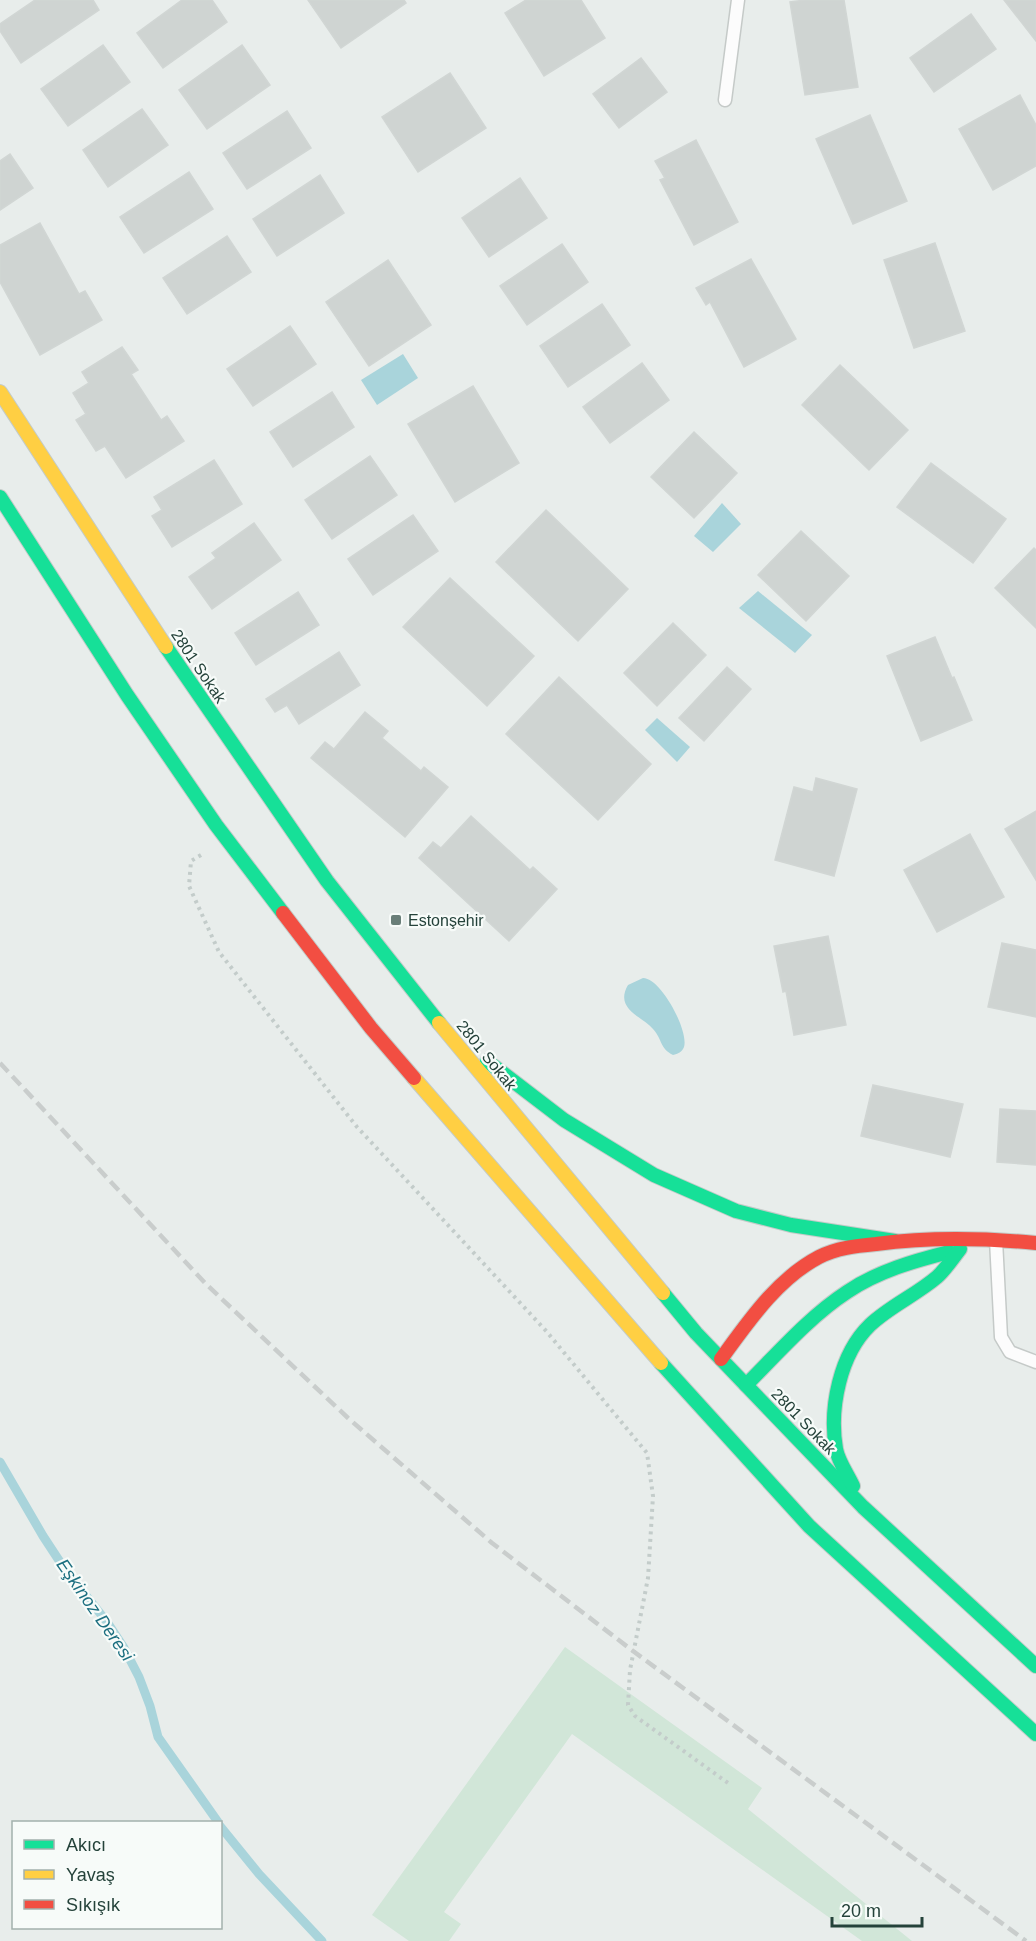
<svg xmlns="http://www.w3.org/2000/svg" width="1036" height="1941" viewBox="0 0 1036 1941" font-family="Arial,sans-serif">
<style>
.green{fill:#d1e6d8}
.water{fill:#a9d4db}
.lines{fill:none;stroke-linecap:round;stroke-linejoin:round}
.stream{stroke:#a9d4db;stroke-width:9}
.building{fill:#cfd4d2;stroke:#d1d6d4;stroke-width:1.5}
.lane-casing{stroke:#c5cac8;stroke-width:15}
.fast-casing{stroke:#c3cbc8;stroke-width:16}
.slow-casing{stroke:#c3cbc8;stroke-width:16}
.jam-casing{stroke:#c3cbc8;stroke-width:16}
.path{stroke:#c3ccca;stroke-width:4;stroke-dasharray:3 4.5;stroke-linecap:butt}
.lane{stroke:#fcfcfc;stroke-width:12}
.fast{stroke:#16e098;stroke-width:14}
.slow{stroke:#ffcf43;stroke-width:14}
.jam{stroke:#f24e42;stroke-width:14}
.rail{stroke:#c9cdcc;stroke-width:4.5;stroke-dasharray:12 6;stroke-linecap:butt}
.poi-dot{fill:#697e78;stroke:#f7fbf9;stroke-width:2}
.labels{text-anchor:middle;stroke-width:4.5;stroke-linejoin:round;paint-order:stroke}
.street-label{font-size:16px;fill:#24423a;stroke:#f7fbf9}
.poi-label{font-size:16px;fill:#24423a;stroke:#f7fbf9;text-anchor:start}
.water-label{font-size:18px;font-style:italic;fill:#1c6f80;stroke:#f7fbf9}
</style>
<rect width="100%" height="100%" fill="#e8edeb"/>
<path class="green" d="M565 1647 762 1788 748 1809 912 1941H862L572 1734 444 1912 461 1924 449 1941H409L372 1915Z"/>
<g class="water">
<path d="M403 354 418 378 377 405 361 380Z"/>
<path d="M722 503 741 524 713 552 694 536Z"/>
<path d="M758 591 812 635 795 653 739 608Z"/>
<path d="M657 718 690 747 677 762 645 730Z"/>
<path d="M643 978C661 978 689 1031 684 1047 682 1052 678 1054 673 1055 659 1048 663 1040 653 1029 642 1016 614 1009 628 985Z"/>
</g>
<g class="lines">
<g class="stream">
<path d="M0 1462 43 1536 64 1568 107 1622 124 1648 139 1677 150 1706 158 1737 218 1822"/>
<path d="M220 1826 259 1874 322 1941"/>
</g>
</g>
<g class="building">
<path d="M35 0H93L99 10 21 63 0 31V24Z"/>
<path d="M182 0H212L227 22 163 68 137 33Z"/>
<path d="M308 0H404L406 3 341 48Z"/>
<path d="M526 0H581L605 38 544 76 505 13Z"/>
<path d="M805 0H844L858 87 805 95 790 2Z"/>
<path d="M1004 0H1036V41Z"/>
<path d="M971 14 996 49 934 92 910 58Z"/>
<path d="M103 45 130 82 68 126 41 89Z"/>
<path d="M242 45 270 85 207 129 179 90Z"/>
<path d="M641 58 667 92 619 128 593 94Z"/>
<path d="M450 73 486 128 418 172 382 117Z"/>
<path d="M1020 95 1036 125V166L993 190 959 129Z"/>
<path d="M142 109 168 145 108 187 83 150Z"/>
<path d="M287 111 311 148 247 189 223 153Z"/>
<path d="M870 115 907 201 853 224 816 139Z"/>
<path d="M696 140 738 222 694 245 660 180 665 178 655 161Z"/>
<path d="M10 154 33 188 0 210V161Z"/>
<path d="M189 172 213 209 144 253 120 217Z"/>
<path d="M320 175 344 213 277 256 253 219Z"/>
<path d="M520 178 547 218 489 257 462 218Z"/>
<path d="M40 223 79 294 85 291 102 320 40 355 0 282V245Z"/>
<path d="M227 236 251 272 187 314 163 278Z"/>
<path d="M935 243 965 331 914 348 884 260Z"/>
<path d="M562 244 588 282 527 325 500 286Z"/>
<path d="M751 259 796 339 744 367 710 302 706 305 696 288Z"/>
<path d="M388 260 431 325 369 366 326 302Z"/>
<path d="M602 304 630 345 568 387 540 346Z"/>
<path d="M290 326 316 364 253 406 227 369Z"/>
<path d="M122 347 138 370 131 374 161 420 167 416 184 441 126 478 105 446 96 451 76 420 86 414 73 393 89 383 82 372Z"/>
<path d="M642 363 669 400 610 443 583 407Z"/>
<path d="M840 365 908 430 869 470 802 405Z"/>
<path d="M473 386 519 463 455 502 408 424Z"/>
<path d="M332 392 354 427 293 467 270 432Z"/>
<path d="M694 432 737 473 694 518 651 477Z"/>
<path d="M370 456 397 495 332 539 305 500Z"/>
<path d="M214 460 242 504 172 547 152 516 162 510 154 497Z"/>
<path d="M931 463 1006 519 973 563 897 507Z"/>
<path d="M546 510 628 589 578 641 496 562Z"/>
<path d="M413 515 438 551 373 595 348 559Z"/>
<path d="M254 523 281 560 212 609 189 577 216 558 212 553Z"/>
<path d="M801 531 849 576 806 621 758 575Z"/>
<path d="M1034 548 1036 550V628L995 588Z"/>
<path d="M450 578 534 656 487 706 403 627Z"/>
<path d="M298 592 319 625 256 665 235 633Z"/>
<path d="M673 623 706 655 657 706 624 673Z"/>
<path d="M935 637 952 678 954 677 972 720 921 741 887 656Z"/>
<path d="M339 652 360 685 299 724 287 705 275 712 266 699Z"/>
<path d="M727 667 751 689 704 741 679 718Z"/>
<path d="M559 677 651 764 598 820 506 734Z"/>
<path d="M365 712 388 731 382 738 421 771 424 767 448 787 405 837 311 758 325 742 334 749Z"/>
<path d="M816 778 857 789 834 876 775 860 794 787 813 792Z"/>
<path d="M1036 811V880L1005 829Z"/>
<path d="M471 816 530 870 533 867 557 889 509 941 419 858 433 842 441 848Z"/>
<path d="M970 834 1004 897 937 932 904 870Z"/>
<path d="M828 936 846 1025 794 1035 786 991 783 992 774 946Z"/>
<path d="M1002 943 1036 950V1017L988 1007Z"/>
<path d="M873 1085 963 1104 950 1157 861 1136Z"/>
<path d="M1000 1109 1036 1111V1165L997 1162Z"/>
</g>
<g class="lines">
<defs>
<g id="lane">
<path d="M725 100 738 0"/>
<path d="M996 1240 1001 1337 1010 1352 1036 1362"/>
</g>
<g id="fast">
<path d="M0 497 127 695 216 825 283 913"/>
<path d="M166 647 327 881 439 1023"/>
<path d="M487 1061 564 1120 654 1175 736 1211 791 1225 895 1241"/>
<path d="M663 1293 696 1333 863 1507 1036 1666"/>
<path d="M661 1363 809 1526 1036 1734"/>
<path d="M746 1385C778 1353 809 1317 847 1292 878 1271 914 1261 949 1252"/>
<path d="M853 1486C848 1475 838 1461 836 1449 829 1408 840 1354 870 1325 890 1306 916 1295 937 1277 945 1270 953 1258 960 1249"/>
</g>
<g id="slow">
<path d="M0 392 166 647"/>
<path d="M439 1023 663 1293"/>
<path d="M414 1078 661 1363"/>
</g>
<g id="jam">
<path d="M283 913 371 1028 414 1078"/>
<path d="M721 1359C748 1322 777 1279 819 1257 837 1248 855 1246 876 1244 929 1237 983 1238 1036 1243"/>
</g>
</defs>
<use href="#lane" class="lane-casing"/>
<use href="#fast" class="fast-casing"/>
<use href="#slow" class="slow-casing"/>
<use href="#jam" class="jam-casing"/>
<path class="path" d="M201 855 191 861 189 886 219 952 357 1127 547 1332 647 1453 653 1496 648 1578 630 1670 628 1705 635 1716 728 1783"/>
<use href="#lane" class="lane"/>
<use href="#fast" class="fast"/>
<use href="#slow" class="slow"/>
<use href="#jam" class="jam"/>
<path class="rail" d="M0 1063 206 1284 348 1418 492 1543 633 1651 1026 1941"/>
</g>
<rect class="poi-dot" x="390" y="914" width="12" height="12" rx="3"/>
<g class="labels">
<g class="street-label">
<text transform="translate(199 666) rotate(56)" y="6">2801 Sokak</text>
<text transform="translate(487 1055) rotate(51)" y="6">2801 Sokak</text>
<text transform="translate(804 1421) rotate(46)" y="6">2801 Sokak</text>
</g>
<g class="poi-label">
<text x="408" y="926">Estonşehir</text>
</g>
<g class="water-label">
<text transform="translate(95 1610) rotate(55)" y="6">Eşkinoz Deresi</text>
</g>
</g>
<rect x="12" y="1821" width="210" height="108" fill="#f7fbf9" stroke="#a3b1ad" stroke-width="1.5"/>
<rect x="24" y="1840" width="30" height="9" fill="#16e098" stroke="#a3b1ad" stroke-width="1.5"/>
<text x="66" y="1851" font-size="18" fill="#24423a">Akıcı</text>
<rect x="24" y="1870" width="30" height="9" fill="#ffcf43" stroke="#a3b1ad" stroke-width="1.5"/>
<text x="66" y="1881" font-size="18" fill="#24423a">Yavaş</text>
<rect x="24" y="1900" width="30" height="9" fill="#f24e42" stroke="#a3b1ad" stroke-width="1.5"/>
<text x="66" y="1911" font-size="18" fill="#24423a">Sıkışık</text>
<path d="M832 1917v9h90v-9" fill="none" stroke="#24423a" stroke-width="3"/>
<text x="841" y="1917" font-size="18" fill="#24423a" stroke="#f7fbf9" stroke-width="4.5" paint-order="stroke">20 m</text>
</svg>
